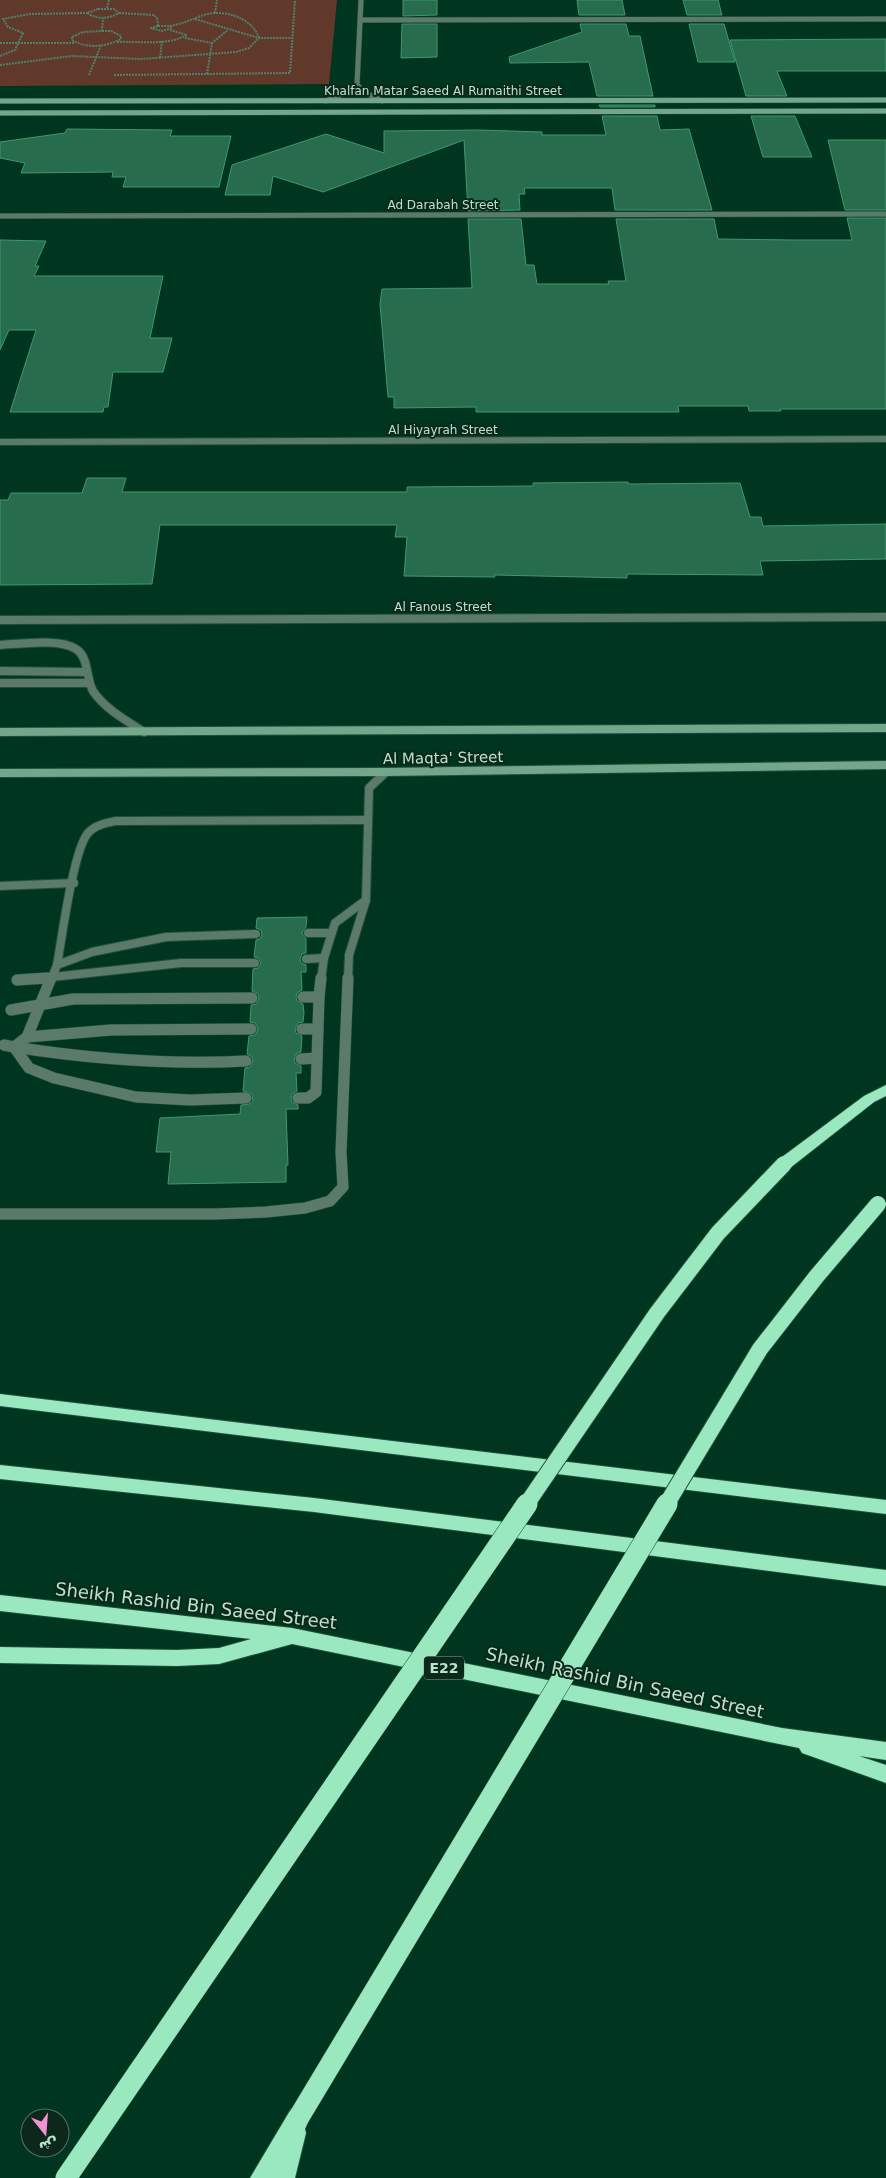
<svg xmlns="http://www.w3.org/2000/svg" width="886" height="2178" viewBox="0 0 886 2178" font-family="'DejaVu Sans',Vazirmatn,sans-serif">
<style>
.green{fill:#61392b}
.building{fill:#266c4d;stroke:#3e996f}
.lines{fill:none;stroke-linecap:round;stroke-linejoin:round}
.lane-far1-casing{stroke:#1d513b;stroke-width:10}
.lane-casing{stroke:#1d513b;stroke-width:12}
.street-far2-casing{stroke:#1d513b;stroke-width:6}
.street-far1-casing{stroke:#1d513b;stroke-width:8}
.street-casing{stroke:#1d513b;stroke-width:10}
.secondary-far1-casing{stroke:#1d513b;stroke-width:6}
.secondary-casing{stroke:#1d513b;stroke-width:10}
.highway-casing{stroke:#1d513b;stroke-width:2}
.path{stroke:#50806a;stroke-width:2;stroke-dasharray:2 1;stroke-linecap:butt}
.lane-far1{stroke:#5b7a69;stroke-width:8}
.lane{stroke:#5b7a69;stroke-width:11}
.street-far2{stroke:#5b7a69;stroke-width:5}
.street-far1{stroke:#5b7a69;stroke-width:6}
.street{stroke:#5b7a69;stroke-width:8}
.secondary-far1{stroke:#74a68c;stroke-width:5}
.secondary{stroke:#74a68c;stroke-width:8}
.highway{fill:#99e8bf;fill-rule:evenodd}
.highway-bridge-far1-casing{stroke:#1d513b;stroke-width:18;stroke-linecap:butt}
.highway-bridge-casing{stroke:#1d513b;stroke-width:22;stroke-linecap:butt}
.highway-bridge-far1{stroke:#99e8bf;stroke-width:16}
.highway-bridge{stroke:#99e8bf;stroke-width:21}
.labels{text-anchor:middle;stroke-width:4;stroke-linejoin:round;paint-order:stroke}
.far-street-label{font-size:12px;fill:#b8e2cb;stroke:#0b281a}
.shield{fill:#0b281a;stroke:#84aa96;stroke-width:1}
.shield-label{font-size:14px;font-weight:bold;fill:#b8e2cb}
.street-label{font-size:15px;fill:#b8e2cb;stroke:#0b281a}
.near-street-label{font-size:18px;fill:#b8e2cb;stroke:#0b281a}
</style>
<rect width="100%" height="100%" fill="#003520"/>
<path class="green" d="M0 0H337L329 84 0 86Z"/>
<g class="building">
<path d="M403 0H437V15L403 16Z"/>
<path d="M577 0H622L625 15H579Z"/>
<path d="M683 0H718L722 15H687Z"/>
<path d="M402 24H437V57L401 58Z"/>
<path d="M580 24H626L629 36H640L653 96H597L589 62 510 63 509 57 582 32Z"/>
<path d="M689 24H724L735 62H698Z"/>
<path d="M886 39V71H777L787 96H746L730 40Z"/>
<path d="M599 105H655V107H600Z"/>
<path d="M602 116H657L660 130 689 129 712 210H615L612 188H524L525 194H519L520 210 468 211 464 140 323 192 273 176 270 195H225L232 165 326 134 384 153V131L479 130 542 132V135H606Z"/>
<path d="M751 116H795L812 157H763Z"/>
<path d="M67 129 172 130 170 136H231L219 187H123L126 177H112L113 172 21 173 25 163 0 158V142L65 133Z"/>
<path d="M828 140H886V210H845Z"/>
<path d="M847 218H886V409H780L781 411H749L748 406H678L679 412H476V407L394 408V397H388L380 304 382 289 472 288 468 219H521L526 265H534L537 284H609L608 281H626L616 219H714L718 239 791 240H852Z"/>
<path d="M0 240 46 241 35 266H39L34 276H163L150 338H172L163 372H113L108 407H104L103 412H10L36 330H9L0 350Z"/>
<path d="M87 478H126L122 492H407V487L533 486V483L628 482 629 484 740 483 750 517H761L763 526 886 524V559L760 561 763 575 627 574V578L494 575 495 577 404 576 407 537H395L397 525H160L152 584 0 585V500H8L11 493H82Z"/>
<path d="M307 917 306 927 302 933 306 939V953L302 954 300 959 301 963 306 965V972H301L302 990 297 993 296 997 297 1001 303 1004 304 1013 303 1022 298 1023 295 1029 296 1033 302 1036 301 1052 297 1053 294 1059 295 1063 301 1066V1073H296L297 1091 292 1094 291 1098 292 1102 298 1105V1109H286L288 1165H286V1182L168 1184 171 1152H156L160 1118 240 1114 241 1105 249 1104 253 1101 252 1094 243 1091 245 1068 250 1067 253 1061 252 1057 247 1054 249 1036 255 1035 258 1029 255 1023 250 1022 251 1005 256 1004 259 998 258 994 252 991 253 969 258 968 261 963 258 958 254 957 256 940 260 939 262 934 261 930 256 928 257 918Z"/>
</g>
<g class="lines">
<defs>
<g id="lane-far1">
<path d="M0 645C20 644 59 638 76 649 89 657 86 679 93 691 105 709 127 721 144 732"/>
<path d="M0 671 85 672"/>
<path d="M0 683H88"/>
<path d="M0 886 74 883"/>
<path d="M308 933H331"/>
<path d="M306 959 324 958"/>
<path d="M57 965 92 952 166 937 256 934"/>
<path d="M25 980 181 963H255"/>
<path d="M51 980 57 965C62 938 73 851 88 833 95 825 106 823 116 821L368 820"/>
<path d="M321 980 324 958 335 923 366 900 369 788 386 772"/>
<path d="M348 980 349 955 366 900"/>
</g>
<g id="lane">
<path d="M17 980 47 978"/>
<path d="M303 997H319L321 978"/>
<path d="M11 1010 73 999 252 998"/>
<path d="M302 1029H318"/>
<path d="M27 1037 111 1030 251 1029"/>
<path d="M4 1045 14 1047 29 1068 54 1078 136 1097 190 1100 246 1098"/>
<path d="M14 1047 27 1037 51 978"/>
<path d="M14 1047C91 1059 168 1065 246 1061"/>
<path d="M301 1059 317 1058"/>
<path d="M298 1098H308L316 1092 319 997"/>
<path d="M0 1214H215L266 1212 305 1208 330 1201 343 1187 341 1152 348 978"/>
</g>
<g id="street-far2">
<path d="M361 20 886 19"/>
<path d="M357 85 366 93 382 101"/>
<path d="M326 101 345 93 357 85 361 0"/>
<path d="M0 216 886 214"/>
</g>
<path id="street-far1" d="M0 442 886 439"/>
<path id="street" d="M0 620 886 617"/>
<g id="secondary-far1">
<path d="M0 101 886 100"/>
<path d="M0 113 886 111"/>
</g>
<g id="secondary">
<path d="M0 732 886 728"/>
<path d="M0 773 386 772 886 765"/>
</g>
<g id="highway">
<path d="M886 1085V1096L874 1102 790 1168H778L776 1164 778 1160 864 1096Z"/>
<path d="M0 1394 886 1500V1514L0 1406Z"/>
<path d="M0 1465 314 1498 886 1570V1586L314 1512 0 1479Z"/>
<path d="M0 1595 292 1628 782 1728 886 1742V1760L859 1756 886 1765V1783L802 1753 799 1748 292 1644 219 1664 177 1666 0 1663V1647L177 1650 219 1648 251 1639 0 1611Z"/>
<path d="M299 2106 307 2109 310 2117 305 2129 306 2133 295 2178H250L291 2109Z"/>
</g>
</defs>
<use href="#lane-far1" class="lane-far1-casing"/>
<use href="#lane" class="lane-casing"/>
<use href="#street-far2" class="street-far2-casing"/>
<use href="#street-far1" class="street-far1-casing"/>
<use href="#street" class="street-casing"/>
<use href="#secondary-far1" class="secondary-far1-casing"/>
<use href="#secondary" class="secondary-casing"/>
<use href="#highway" class="highway-casing"/>
<g class="path">
<path d="M107 8 109 0"/>
<path d="M98 9H114L119 13C109 19 97 20 87 13Z"/>
<path d="M119 13 154 15 157 18 158 25"/>
<path d="M215 13 217 0"/>
<path d="M195 19 259 38H292"/>
<path d="M158 26H170L172 28 162 31 151 28Z"/>
<path d="M170 26C183 24 194 18 207 14 227 10 252 18 259 38"/>
<path d="M102 31H111L121 36V39C106 47 87 49 72 40V37L83 32Z"/>
<path d="M102 31 103 18"/>
<path d="M185 38 212 43 228 30"/>
<path d="M117 42C139 41 167 46 187 35L170 30"/>
<path d="M0 43H74"/>
<path d="M0 56 15 50 23 33 8 27 3 19 30 14 87 13"/>
<path d="M160 58 162 41"/>
<path d="M0 65 72 56 141 59 236 52 249 48 259 38"/>
<path d="M207 74 212 43"/>
<path d="M89 75 101 45"/>
<path d="M114 75 290 73 295 0"/>
</g>
<use href="#lane-far1" class="lane-far1"/>
<use href="#lane" class="lane"/>
<use href="#street-far2" class="street-far2"/>
<use href="#street-far1" class="street-far1"/>
<use href="#street" class="street"/>
<use href="#secondary-far1" class="secondary-far1"/>
<use href="#secondary" class="secondary"/>
<use href="#highway" class="highway"/>
<defs>
<g id="highway-bridge-far1">
<path d="M526 1505 657 1313 718 1233 784 1164"/>
<path d="M666 1505 760 1349 816 1277 878 1204"/>
</g>
<g id="highway-bridge">
<path d="M299 2117 667 1504"/>
<path d="M66 2178 527 1504"/>
</g>
</defs>
<use href="#highway-bridge-far1" class="highway-bridge-far1-casing"/>
<use href="#highway-bridge" class="highway-bridge-casing"/>
<use href="#highway-bridge-far1" class="highway-bridge-far1"/>
<use href="#highway-bridge" class="highway-bridge"/>
</g>
<g class="labels">
<g class="far-street-label">
<text x="443" y="95">Khalfan Matar Saeed Al Rumaithi Street</text>
<text x="443" y="209">Ad Darabah Street</text>
<text x="443" y="434">Al Hiyayrah Street</text>
<text x="443" y="611">Al Fanous Street</text>
</g>
<rect class="shield" x="424" y="1656.5" width="40" height="23" rx="4"/>
<g class="shield-label">
<text x="444" y="1673">E22</text>
</g>
<g class="street-label">
<text transform="translate(443 758) rotate(-1)" y="5">Al Maqta' Street</text>
</g>
<g class="near-street-label">
<text transform="translate(196 1606) rotate(7)" y="6">Sheikh Rashid Bin Saeed Street</text>
<text transform="translate(625 1683) rotate(12)" y="6">Sheikh Rashid Bin Saeed Street</text>
</g>
</g>
<g transform="translate(45 2133) rotate(163)"><circle r="24" fill="#0b281a" stroke="#507261"/>
<path d="M0-4L9 19L0 12L-9 19Z" fill="#f491d3"/>
<text y="-8" font-size="14" font-weight="bold" text-anchor="middle" fill="#b8e2cb">ش</text>
</g>
</svg>
